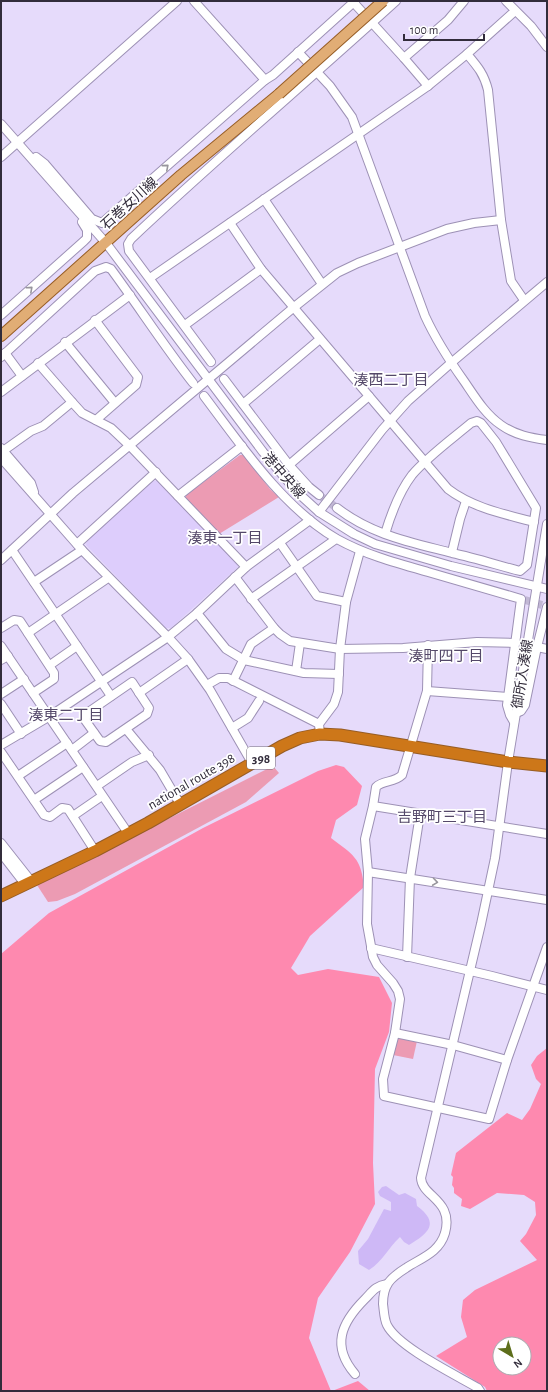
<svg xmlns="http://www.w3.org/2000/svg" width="548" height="1392" viewBox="0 0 548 1392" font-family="'Alegreya Sans','Noto Sans JP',sans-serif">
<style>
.built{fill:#ddcdfc}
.green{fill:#ec9bb3}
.forest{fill:#fe89af;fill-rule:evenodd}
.water{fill:#ceb8f6}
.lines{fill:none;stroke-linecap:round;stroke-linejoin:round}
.minor-tunnel{stroke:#c2b8d5;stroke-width:8;stroke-dasharray:8 4;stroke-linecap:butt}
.minor-casing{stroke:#9d91b5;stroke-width:10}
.major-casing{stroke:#975d25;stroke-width:12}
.highway-casing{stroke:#975d25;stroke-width:13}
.minor{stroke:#fff;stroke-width:8}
.major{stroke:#e1ad75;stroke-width:10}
.highway{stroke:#cd7719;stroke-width:11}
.major-bridge-casing{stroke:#975d25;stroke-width:12;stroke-linecap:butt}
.major-bridge{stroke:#e1ad75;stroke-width:10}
.oneway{stroke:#98969d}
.labels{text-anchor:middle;stroke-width:3.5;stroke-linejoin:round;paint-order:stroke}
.shield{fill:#fff;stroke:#706b76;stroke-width:1}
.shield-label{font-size:13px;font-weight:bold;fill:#322c3b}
.street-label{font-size:14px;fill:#322c3b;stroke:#fff}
.neighbourhood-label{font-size:15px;fill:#544869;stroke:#fff}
</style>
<rect width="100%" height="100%" fill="#e6dbfb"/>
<path class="built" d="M153 481H157L237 563 238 567 171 628H166L86 545 87 541Z"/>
<g class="green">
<path d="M240 455H244L270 489 279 497 219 534 186 499V495Z"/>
<path d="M273 766 279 773 246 802 75 894 57 901 48 902 37 885Z"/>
<path d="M397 1037 417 1041 413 1059 393 1055Z"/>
</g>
<g class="forest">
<path d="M336 765 344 767 362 786 357 805 336 820 331 838C353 855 361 857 364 887L310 936 291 968 298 975 328 969 379 977 392 1003 389 1032 375 1069 373 1163 375 1204 350 1252 318 1298 309 1338 331 1391H1V954L49 913 203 828 318 771Z"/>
<path d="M547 1048V1391H487L485 1387 436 1356 467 1337 461 1317 463 1300 475 1290 537 1260 520 1241 526 1234 536 1215 535 1202 524 1195 497 1193 470 1209 461 1206 462 1199 454 1193V1188L452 1185 453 1177 451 1175 456 1153 507 1113 522 1120 530 1109 541 1084 536 1079 531 1065 537 1056ZM500 1344H524V1368H500Z"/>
<path d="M358 1381 370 1391H332Z"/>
</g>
<path class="water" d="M386 1186 399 1195 405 1193 416 1199 417 1206C440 1223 429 1233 409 1245L404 1242 400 1237C388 1248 383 1261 369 1270L359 1264 358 1251 368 1239 384 1209 391 1211V1202L380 1196 378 1192 382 1187Z"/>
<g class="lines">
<g class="minor-tunnel">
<path d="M319 495 337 508"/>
<path d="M525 600 542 605"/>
</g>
<defs>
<g id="minor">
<path d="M194 1 265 80"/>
<path d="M506 1 531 26 547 47"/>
<path d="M354 3 404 58 428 86"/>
<path d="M298 52 330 86 352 117 425 316C436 340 449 360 464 381 475 397 485 414 501 425 515 435 531 438 547 440"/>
<path d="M467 54C478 67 484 74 488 90L501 220 511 281 524 300"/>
<path d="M404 58 448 20 464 1"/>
<path d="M1 124 106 243 263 452 297 492 319 512 354 534 375 544 451 566 547 589"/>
<path d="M1 157 177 1"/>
<path d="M36 157 45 164 92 219 102 223 265 80 273 75 355 1"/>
<path d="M264 199 322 284"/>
<path d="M230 223 261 269 448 489C473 508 504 514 534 522"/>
<path d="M150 278 428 86 467 54 515 11"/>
<path d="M1 315 84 241 87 238V230L82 222"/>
<path d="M95 320 138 377 136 385 96 420"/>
<path d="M185 325 261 269"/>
<path d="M65 342 115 403"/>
<path d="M5 353 22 376"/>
<path d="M1 357 95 271 106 267 111 269C139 307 164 346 193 383"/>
<path d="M211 362 129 251 128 244 131 239C217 158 308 81 396 1"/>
<path d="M38 363 72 402 82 413 111 428 130 446 246 567"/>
<path d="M224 379 289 465 309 487 319 495"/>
<path d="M1 392 130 295"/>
<path d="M204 396C241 445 283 508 337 539 366 555 396 563 428 572 459 581 490 590 521 599L507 705 510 715 514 722"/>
<path d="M243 404 320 339"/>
<path d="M1 448 31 483 34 492"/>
<path d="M3 451 31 431 43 426 72 402"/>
<path d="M1 458 82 550 168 637 188 659 210 690 252 763"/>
<path d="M289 465 369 396"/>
<path d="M178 496 242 446"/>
<path d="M337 508C372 535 410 542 452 553 475 558 497 565 520 571L527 565 536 508 496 442 481 423 477 421 471 423C452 439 427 457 412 475 399 492 391 514 385 534"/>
<path d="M319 512 382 430 408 401 451 363 547 282"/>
<path d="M280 543 317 596 346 602"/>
<path d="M77 544 156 472"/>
<path d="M12 550 111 696"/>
<path d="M452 552 460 519 466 501"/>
<path d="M1 560 73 493 293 308 337 273 358 263 447 229 474 223 501 220"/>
<path d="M235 577 274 628 280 634 290 641 340 649 403 648 477 642 515 643"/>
<path d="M34 582 82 550"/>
<path d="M251 599 336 539"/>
<path d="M197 613 226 649 244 660 304 673 339 674"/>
<path d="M1 628 14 620 20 621 54 673V679L33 693"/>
<path d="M28 633 108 578"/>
<path d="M428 645 427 691 402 775C394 783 383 780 376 787L373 806 365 839 368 872 367 924 373 957 377 965 393 983 398 991 400 999 395 1033 383 1079 384 1096 489 1119 507 1060 547 947"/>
<path d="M1 646 128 833"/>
<path d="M537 647 547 649"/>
<path d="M1 660 8 656"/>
<path d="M50 665 77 646"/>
<path d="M296 671 300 643"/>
<path d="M233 681 251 644 274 628"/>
<path d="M132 682 149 708 147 714 106 742 100 741 85 720 87 713Z"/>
<path d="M207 685 219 678H228L319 724"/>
<path d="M427 691 508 697"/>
<path d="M139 693 188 659"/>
<path d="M1 694 24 679"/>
<path d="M1 704 21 734"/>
<path d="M516 713 521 711 525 705 537 647 547 607"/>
<path d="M232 728 248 718 259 701"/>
<path d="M126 729 160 770 180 804"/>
<path d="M320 734 319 724 334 704 338 692 340 649 346 602 360 551"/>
<path d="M1 745 50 716 168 637 197 613 246 567 310 520"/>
<path d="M72 750 94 733"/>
<path d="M1 752 44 815 50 817 62 808 68 809 95 851"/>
<path d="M18 776 67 743"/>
<path d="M97 786 132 762 149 755"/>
<path d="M34 800 83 767"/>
<path d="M373 806 547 834"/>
<path d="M73 816 102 796"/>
<path d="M1 843 31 881"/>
<path d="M1 853 25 884"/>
<path d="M368 872 547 900"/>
<path d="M371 948 492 976 547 990"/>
<path d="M407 957 410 878 420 814"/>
<path d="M395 1033 453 1045 507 1060"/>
<path d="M355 1374C331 1346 341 1323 365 1299 372 1292 375 1286 387 1284"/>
<path d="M480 1391 478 1388C456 1375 398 1347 387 1325 384 1319 384 1311 383 1304 383 1285 390 1278 406 1268 421 1258 439 1253 445 1233 454 1200 422 1197 421 1178L481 924 495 858 508 762 547 524"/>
</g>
<path id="major" d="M1 336 181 175 279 94"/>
<path id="highway" d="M1 896 95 851 148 823 282 746 300 738 320 734 340 735 508 762 547 766"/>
</defs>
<use href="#minor" class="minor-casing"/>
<use href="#major" class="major-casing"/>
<use href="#highway" class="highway-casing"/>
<use href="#minor" class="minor"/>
<use href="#major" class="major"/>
<use href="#highway" class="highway"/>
<defs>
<path id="major-bridge" d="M279 94 383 1"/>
</defs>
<use href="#major-bridge" class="major-bridge-casing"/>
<use href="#major-bridge" class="major-bridge"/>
</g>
<defs><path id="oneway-chevron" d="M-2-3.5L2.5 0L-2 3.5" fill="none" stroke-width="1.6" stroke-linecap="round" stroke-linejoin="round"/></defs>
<g class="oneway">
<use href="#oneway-chevron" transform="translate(166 167) rotate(-41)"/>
<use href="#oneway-chevron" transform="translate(30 289) rotate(-42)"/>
<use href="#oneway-chevron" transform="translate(435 882) rotate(8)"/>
</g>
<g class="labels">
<rect class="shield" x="247" y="747" width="28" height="22" rx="3"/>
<g class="shield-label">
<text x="261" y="763">398</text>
</g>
<g class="street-label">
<text transform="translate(129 203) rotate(-42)" y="5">石巻女川線</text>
<text transform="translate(284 475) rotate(49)" y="5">港中央線</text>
<text transform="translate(522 674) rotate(-81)" y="5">御所入湊線</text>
<text transform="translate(191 781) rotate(-30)" y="5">national route 398</text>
</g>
<g class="neighbourhood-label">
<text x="391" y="385">湊西二丁目</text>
<text x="225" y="543">湊東一丁目</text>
<text x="446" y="661">湊町四丁目</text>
<text x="66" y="720">湊東二丁目</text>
<text x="442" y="822">吉野町三丁目</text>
</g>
</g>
<rect width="548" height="1392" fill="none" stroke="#322c3b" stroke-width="4"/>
<g transform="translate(512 1356) rotate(142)"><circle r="19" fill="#ffffff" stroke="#adabb1"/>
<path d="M0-3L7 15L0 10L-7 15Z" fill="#5d6e1b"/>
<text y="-6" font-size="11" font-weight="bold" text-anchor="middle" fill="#322c3b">N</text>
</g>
<path d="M404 34v6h80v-6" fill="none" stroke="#322c3b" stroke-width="2"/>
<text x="410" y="34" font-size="12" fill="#322c3b" stroke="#ffffff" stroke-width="3" paint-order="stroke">100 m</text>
</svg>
